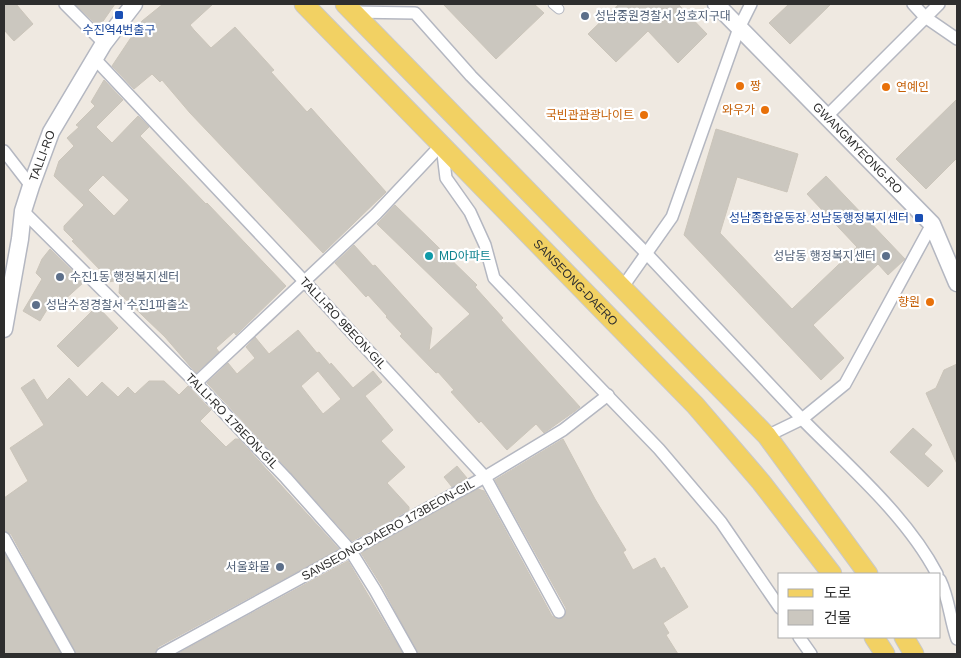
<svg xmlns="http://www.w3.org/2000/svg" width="961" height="658" viewBox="0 0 961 658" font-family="Arial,'Noto Sans KR',sans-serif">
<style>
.building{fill:#cbc7bf;stroke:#cbc5ba;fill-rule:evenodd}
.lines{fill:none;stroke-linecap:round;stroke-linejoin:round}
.pedestrian-casing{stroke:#b4b7c1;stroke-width:11}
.minor-casing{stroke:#b4b7c1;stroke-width:14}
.secondary-casing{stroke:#b4b7c1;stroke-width:19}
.primary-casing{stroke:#c9c9c9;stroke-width:21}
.pedestrian{stroke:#fff;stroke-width:9}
.minor{stroke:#fff;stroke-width:11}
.secondary{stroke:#fff;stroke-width:16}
.primary{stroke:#f2d163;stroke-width:19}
.transit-dot{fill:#1a4fb4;stroke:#fff;stroke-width:2}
.service-dot{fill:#5c6f8a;stroke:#fff;stroke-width:2}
.food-dot{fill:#e8710a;stroke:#fff;stroke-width:2}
.culture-dot{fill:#0f9aa8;stroke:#fff;stroke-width:2}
.labels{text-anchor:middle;stroke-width:4.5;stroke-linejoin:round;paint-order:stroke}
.service-label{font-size:12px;fill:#4e5e75;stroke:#fff;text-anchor:start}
.transit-label{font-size:12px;fill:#164399;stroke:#fff}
.food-label{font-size:12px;fill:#c56008;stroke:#fff;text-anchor:end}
.street-label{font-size:12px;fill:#2e2e2e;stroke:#fff}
.culture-label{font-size:12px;fill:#0d838f;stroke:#fff;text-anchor:start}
</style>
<rect width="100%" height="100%" fill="#efe9e1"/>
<g class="building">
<path d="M4 4H16L33 24 14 41 4 30Z"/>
<path d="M75 4H115L99 27Z"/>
<path d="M163 4H213L190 25 194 30 211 48 235 27 274 70 271 72 307 112 311 108 386 192 323 253 190 113 162 80 160 82 152 74 134 89 112 66 142 21Z"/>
<path d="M443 4H534L544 13 496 59Z"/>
<path d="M619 4H678L707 34 678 63 648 31 616 62 588 34Z"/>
<path d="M789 4H831L790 44 769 23Z"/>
<path d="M104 80 123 100 96 127 112 143 138 116 149 127 140 136 206 204 207 203 286 286 236 335 234 332 216 348 219 352 196 373 165 337 119 293 120 280 108 282 102 275 103 273 72 241 74 240 64 230V226L84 205 54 176 59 161 74 146 67 138 79 127 76 125 95 106 91 102ZM103 175 129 200 114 216 88 190Z"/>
<path d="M957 99V158L926 189 896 159Z"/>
<path d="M716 129 798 154 787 192 737 177 720 233 792 309 857 247 807 194 826 176 905 259 888 275 878 264 813 325 844 358 821 380 684 235Z"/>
<path d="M395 205 477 285 475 287 503 318 501 320 580 407 575 411 544 433 536 424 507 450 481 421 479 423 451 392 454 390 438 372 436 373 400 336 402 334 386 317 387 316 368 295 366 297 335 263 354 245 373 266 375 265 432 328 429 351 470 314 377 224Z"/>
<path d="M50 249 84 282 62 302 56 295 40 321 23 311 42 279 36 273 42 259Z"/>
<path d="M97 306 118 328 78 367 57 346Z"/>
<path d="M298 330 317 353 319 352 330 365 331 363 353 388 373 371 382 382 365 396 393 430 381 441 405 467 387 483 409 507V510L352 541 291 473 207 383 228 363 237 374 255 358 246 347 255 337 269 354ZM318 371 341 399 323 414 301 386Z"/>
<path d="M957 364V464L926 393 936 388 944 370Z"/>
<path d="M69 378 87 397 102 382 118 397 128 387 135 394 149 381H164L179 395 188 386 211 410 200 421 226 447 235 439H239L339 549 158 647 155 654H76L11 534 4 531V498L28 481 10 448 44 425 21 388 34 379 47 400Z"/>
<path d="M913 428 932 445 924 454 943 471 928 487 890 452Z"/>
<path d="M563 439 595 499 626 550 623 552 633 570 655 558 661 569 664 567 688 607 663 623 669 633 666 635 678 654H418L382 586 361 553 478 489 484 491 552 616 558 619 563 618 566 613V608L495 480Z"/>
<path d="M457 466 467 478 452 487 444 477Z"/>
<path d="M4 553 61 654H4Z"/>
<path d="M348 561 403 654H177Z"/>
</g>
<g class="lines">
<defs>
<path id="pedestrian" d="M553 4 559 9"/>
<g id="minor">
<path d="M65 4 104 43"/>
<path d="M913 4 925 17 957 39"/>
<path d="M353 12 415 13 471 76 646 253 802 419 845 384 932 224"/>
<path d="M95 59 304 281 485 477 559 612"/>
<path d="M827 116 939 4"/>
<path d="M442 146 446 178 470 212 485 245 494 278 659 449 721 522 780 608"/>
<path d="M4 151 31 186"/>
<path d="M23 211 196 383 286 478 350 550 375 590 411 654"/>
<path d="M622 288 672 217 739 28 751 4"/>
<path d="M196 383 376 214 442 144"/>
<path d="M767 436 802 419C848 466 906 515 937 574"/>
<path d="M4 538 69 654"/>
<path d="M940 580C949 598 950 620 957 639"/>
<path d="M799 637 811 654"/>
<path d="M162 654 485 477 563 430 608 395"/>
</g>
<g id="secondary">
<path id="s1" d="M716 4 932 224 957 283"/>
<path id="s2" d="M4 329 20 239 23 211 31 186 51 132 104 43 134 4"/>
</g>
<g id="primary">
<path id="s3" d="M304 4 695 405 761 482 832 574"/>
<path d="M345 4 767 436 868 574"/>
<path d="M874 637 885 654"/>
<path d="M904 637 914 654"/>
</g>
</defs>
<use href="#pedestrian" class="pedestrian-casing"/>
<use href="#minor" class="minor-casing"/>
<use href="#secondary" class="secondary-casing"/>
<use href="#primary" class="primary-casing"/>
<use href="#pedestrian" class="pedestrian"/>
<use href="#minor" class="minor"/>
<use href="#secondary" class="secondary"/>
<use href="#primary" class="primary"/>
</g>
<g class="transit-dot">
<rect x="114" y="10" width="10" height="10" rx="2.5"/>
<rect x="914" y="213" width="10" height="10" rx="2.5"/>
</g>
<g class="service-dot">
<circle cx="585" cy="16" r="5"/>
<circle cx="886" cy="256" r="5"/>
<circle cx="60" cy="277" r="5"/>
<circle cx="36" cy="305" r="5"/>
<circle cx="280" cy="567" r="5"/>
</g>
<g class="food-dot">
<circle cx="740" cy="86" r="5"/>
<circle cx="886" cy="87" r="5"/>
<circle cx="765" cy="110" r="5"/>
<circle cx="644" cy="115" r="5"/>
<circle cx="930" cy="302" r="5"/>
</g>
<circle class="culture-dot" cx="429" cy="256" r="5"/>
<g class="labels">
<g class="service-label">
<text x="595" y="20">성남중원경찰서 성호지구대</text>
<text x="876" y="260" text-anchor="end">성남동 행정복지센터</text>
<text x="70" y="281">수진1동 행정복지센터</text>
<text x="46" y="309">성남수정경찰서 수진1파출소</text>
<text x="270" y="571" text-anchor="end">서울화물</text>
</g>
<g class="transit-label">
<text x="119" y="34">수진역4번출구</text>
<text x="909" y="222" text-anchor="end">성남종합운동장.성남동행정복지센터</text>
</g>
<g class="food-label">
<text x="750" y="90" text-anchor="start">짱</text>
<text x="896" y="91" text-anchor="start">연예인</text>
<text x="755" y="114">와우가</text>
<text x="634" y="119">국빈관관광나이트</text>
<text x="920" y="306">향원</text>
</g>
<g class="street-label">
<text dy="4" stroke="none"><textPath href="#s1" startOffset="202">GWANGMYEONG-RO</textPath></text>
<text dy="4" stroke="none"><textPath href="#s2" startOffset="178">TALLI-RO</textPath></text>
<text dy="4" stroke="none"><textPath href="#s3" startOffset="389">SANSEONG-DAERO</textPath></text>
<text transform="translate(343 323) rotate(47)" y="4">TALLI-RO 9BEON-GIL</text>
<text transform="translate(232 421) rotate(46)" y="4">TALLI-RO 17BEON-GIL</text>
<text transform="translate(388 530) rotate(-29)" y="4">SANSEONG-DAERO 173BEON-GIL</text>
</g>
<g class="culture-label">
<text x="439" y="260">MD아파트</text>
</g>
</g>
<rect width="961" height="658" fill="none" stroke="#2e2e2e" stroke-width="10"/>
<rect x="778" y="573" width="162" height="65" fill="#ffffff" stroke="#ababab"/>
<rect x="788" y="589" width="25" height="8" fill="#f2d163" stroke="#ababab"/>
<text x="824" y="598" font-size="15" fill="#2e2e2e">도로</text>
<rect x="788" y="610" width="25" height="15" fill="#cbc7bf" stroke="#ababab"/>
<text x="824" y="623" font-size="15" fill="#2e2e2e">건물</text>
</svg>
